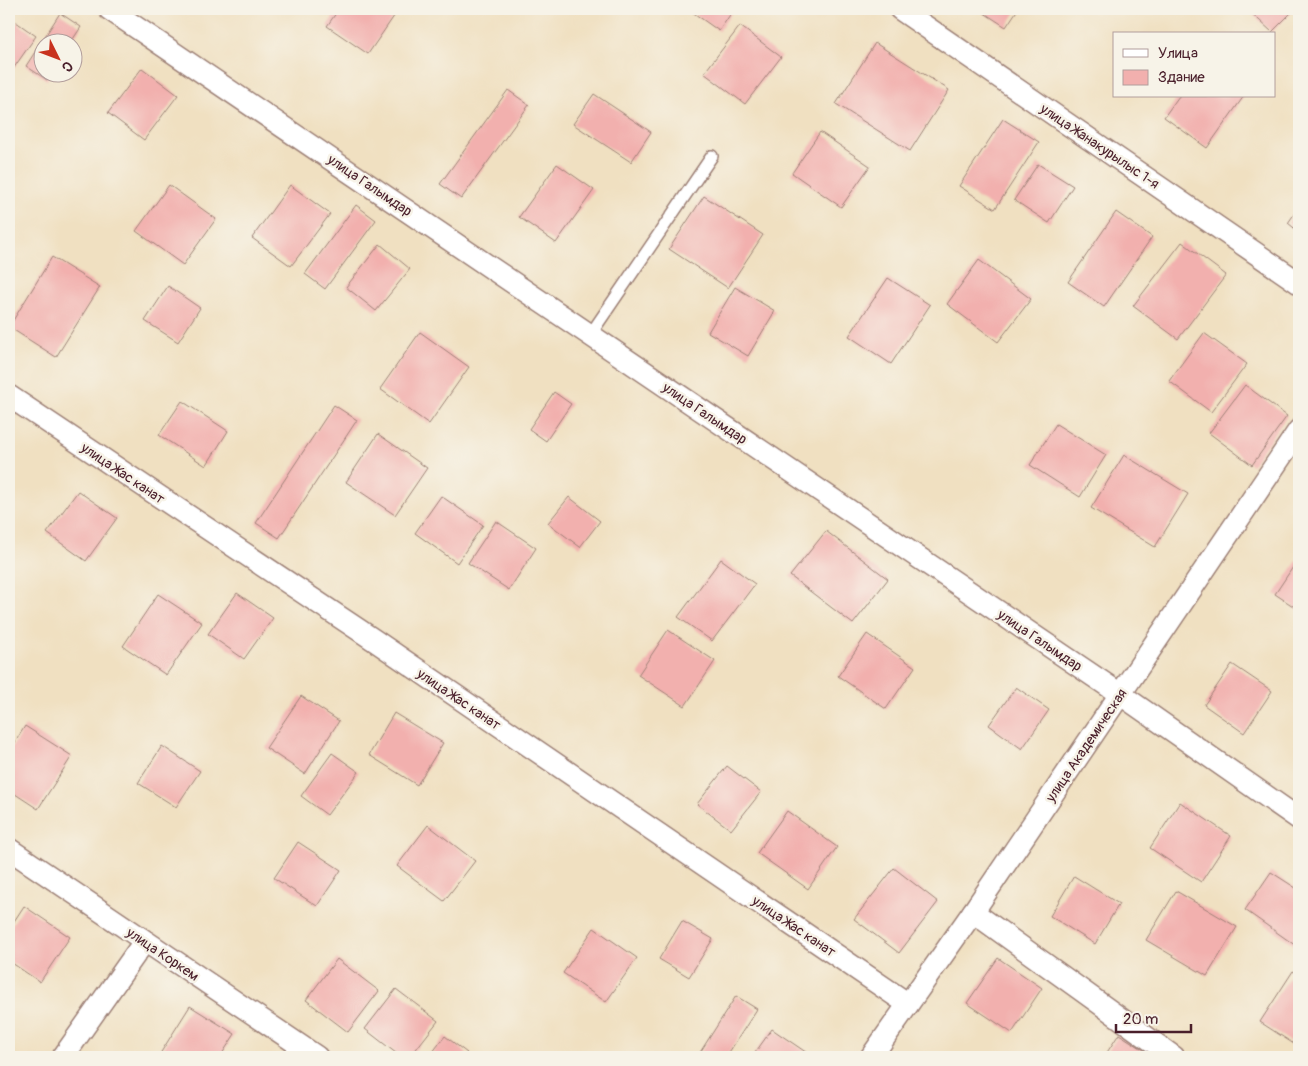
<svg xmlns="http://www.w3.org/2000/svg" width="1308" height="1066" viewBox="0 0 1308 1066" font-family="Pangolin,sans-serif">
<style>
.building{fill:#f2b0ae}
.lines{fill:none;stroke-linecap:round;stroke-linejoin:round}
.service-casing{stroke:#9d8076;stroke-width:14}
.minor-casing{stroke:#9d8076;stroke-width:24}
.service{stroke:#fff;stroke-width:11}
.minor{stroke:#fff;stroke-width:21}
.labels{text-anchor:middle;stroke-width:5;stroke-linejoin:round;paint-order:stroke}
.street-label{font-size:14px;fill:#4a1f2b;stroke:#f7f3e8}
</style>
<rect width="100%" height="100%" fill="#f7f3e8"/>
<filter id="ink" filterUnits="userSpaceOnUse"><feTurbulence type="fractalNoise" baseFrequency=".02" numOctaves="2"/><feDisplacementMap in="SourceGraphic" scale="10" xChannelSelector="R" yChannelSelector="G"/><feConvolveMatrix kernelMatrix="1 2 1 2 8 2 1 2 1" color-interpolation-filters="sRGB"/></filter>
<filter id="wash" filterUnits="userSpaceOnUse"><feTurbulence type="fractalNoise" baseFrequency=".0096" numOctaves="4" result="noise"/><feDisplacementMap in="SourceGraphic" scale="20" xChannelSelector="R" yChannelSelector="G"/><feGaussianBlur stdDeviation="1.12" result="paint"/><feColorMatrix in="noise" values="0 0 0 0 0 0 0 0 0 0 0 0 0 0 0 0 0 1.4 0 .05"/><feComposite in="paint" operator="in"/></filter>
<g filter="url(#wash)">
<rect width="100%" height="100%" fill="#f0e0c1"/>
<g id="blocks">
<g class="building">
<path d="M339 9H399L368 54 327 26Z"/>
<path d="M688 9H734L719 31Z"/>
<path d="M978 9H1018L1006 27Z"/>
<path d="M1247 9H1295L1272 32Z"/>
<path d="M60 13 81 27 71 42H42V72H51L47 80 26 66Z"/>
<path d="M9 17 36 36 13 69 9 66Z"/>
<path d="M740 26 781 57 745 104 704 73Z"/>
<path d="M875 43 949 90 910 151 836 104Z"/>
<path d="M142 68 178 95 144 140 108 113Z"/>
<path d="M508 90 529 105 461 199 440 184Z"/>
<path d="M594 94 651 132 631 162 573 124Z"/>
<path d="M1179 96H1244L1207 148 1164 117Z"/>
<path d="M1003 119 1039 142 995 209 959 186Z"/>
<path d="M820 132 870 166 841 207 792 173Z"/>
<path d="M557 164 594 190 556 243 519 217Z"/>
<path d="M1038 164 1073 186 1049 223 1014 200Z"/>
<path d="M169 185 216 219 183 265 136 231Z"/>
<path d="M290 185 330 214 291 266 252 238Z"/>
<path d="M704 196 763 235 728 288 669 249Z"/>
<path d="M356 205 376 220 325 289 305 274Z"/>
<path d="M1299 207V232L1288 223Z"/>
<path d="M1116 212 1152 237 1104 307 1068 282Z"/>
<path d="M1182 242 1226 275 1178 339 1133 306Z"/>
<path d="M380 244 410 269 376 311 346 287Z"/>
<path d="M52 257 100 287 56 357 9 327Z"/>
<path d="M979 260 1031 299 998 342 947 304Z"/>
<path d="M888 278 930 305 891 364 849 336Z"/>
<path d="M168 286 200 308 178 342 145 321Z"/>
<path d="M735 287 775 311 748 356 708 332Z"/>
<path d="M420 332 469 367 429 424 380 389Z"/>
<path d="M1204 333 1247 364 1211 412 1169 381Z"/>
<path d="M1245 385 1287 416 1252 465 1209 433Z"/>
<path d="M554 392 571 404 546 441 529 429Z"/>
<path d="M182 401 228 431 206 466 159 435Z"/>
<path d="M334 405 357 420 279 538 256 523Z"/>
<path d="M1056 424 1106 455 1080 497 1030 465Z"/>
<path d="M378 434 427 468 395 515 346 482Z"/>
<path d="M1124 455 1188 494 1155 547 1091 508Z"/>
<path d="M78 491 117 518 86 561 47 533Z"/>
<path d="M441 496 483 525 457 563 415 533Z"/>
<path d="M569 497 600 521 580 547 548 523Z"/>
<path d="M496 521 536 548 509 590 468 563Z"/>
<path d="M826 531 888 579 853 624 790 576Z"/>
<path d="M1299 558V610L1275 594Z"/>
<path d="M721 559 755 584 712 641 678 617Z"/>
<path d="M237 593 273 618 244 659 208 634Z"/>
<path d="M158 594 202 623 166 675 123 646Z"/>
<path d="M668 630 715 661 685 706 638 675Z"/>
<path d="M867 634 915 667 886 709 838 676Z"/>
<path d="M1232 664 1272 691 1244 733 1204 705Z"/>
<path d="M1016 687 1049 710 1022 749 989 725Z"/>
<path d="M301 696 339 721 305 774 266 748Z"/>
<path d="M394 713 443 743 417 785 369 755Z"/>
<path d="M25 726 72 756 38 809 9 790V752Z"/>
<path d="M162 746 200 771 176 807 138 783Z"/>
<path d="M332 753 359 772 327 815 301 796Z"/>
<path d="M727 766 761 792 731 830 697 804Z"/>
<path d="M1180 802 1231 836 1201 882 1150 848Z"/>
<path d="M787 811 837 847 808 889 757 853Z"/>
<path d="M428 825 475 861 444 901 397 866Z"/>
<path d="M298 842 341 870 317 906 274 878Z"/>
<path d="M894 868 938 902 899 953 854 919Z"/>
<path d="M1271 872 1299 890V948L1245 910Z"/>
<path d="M1074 876 1119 904 1095 944 1050 916Z"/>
<path d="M1176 891 1237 927 1207 976 1146 940Z"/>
<path d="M24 906 70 937 40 982 9 961V929Z"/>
<path d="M682 921 713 939 689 977 659 959Z"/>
<path d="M594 928 637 958 606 1002 563 973Z"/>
<path d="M998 958 1042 988 1012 1033 967 1003Z"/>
<path d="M337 959 379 991 348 1032 306 1000Z"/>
<path d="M1293 971 1299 975V1043L1297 1046 1260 1022Z"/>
<path d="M396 989 438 1021 410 1057H401L365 1029Z"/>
<path d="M736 996 757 1009 726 1057H704L699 1054Z"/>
<path d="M190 1006 235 1034 220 1057H158Z"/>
<path d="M772 1029 813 1057H752Z"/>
<path d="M1119 1034 1155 1057H1104Z"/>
<path d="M445 1036 467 1053 464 1057H429Z"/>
</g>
</g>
</g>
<g filter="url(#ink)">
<use href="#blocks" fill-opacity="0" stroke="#9d8076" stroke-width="1"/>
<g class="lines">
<defs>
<path id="service" d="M590 335 712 156"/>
<g id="minor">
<path d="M109 9 1120 694 1299 819"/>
<path d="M900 9 1299 283"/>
<path d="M9 396 374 640 908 1004"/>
<path d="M9 849 317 1057"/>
<path d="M973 912 1174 1057"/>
<path d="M63 1057 144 942"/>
<path d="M871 1057 973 912 1299 430"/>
</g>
</defs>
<use href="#service" class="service-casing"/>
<use href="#minor" class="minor-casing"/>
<use href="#service" class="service"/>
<use href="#minor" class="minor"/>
</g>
</g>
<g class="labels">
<g class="street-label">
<text transform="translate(1100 146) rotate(34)" y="5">улица Жанакурылыс 1-я</text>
<text transform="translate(370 185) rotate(34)" y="5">улица Галымдар</text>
<text transform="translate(705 413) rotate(34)" y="5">улица Галымдар</text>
<text transform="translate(123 473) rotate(34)" y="5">улица Жас канат</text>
<text transform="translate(1040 640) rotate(34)" y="5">улица Галымдар</text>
<text transform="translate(459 699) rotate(34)" y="5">улица Жас канат</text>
<text transform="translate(1086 745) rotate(-56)" y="5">улица Академическая</text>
<text transform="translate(794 926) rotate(34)" y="5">улица Жас канат</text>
<text transform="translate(163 954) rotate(34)" y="5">улица Коркем</text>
</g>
</g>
<rect width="1308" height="1066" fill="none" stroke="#f7f3e8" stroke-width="30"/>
<rect x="1113" y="32" width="162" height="65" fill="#f7f3e8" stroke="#b29e9c"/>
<rect x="1123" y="49" width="25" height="8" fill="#ffffff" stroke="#b29e9c"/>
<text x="1158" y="58" font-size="15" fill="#4a1f2b">Улица</text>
<rect x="1123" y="70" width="25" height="15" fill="#f2b0ae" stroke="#b29e9c"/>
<text x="1158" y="82" font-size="15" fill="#4a1f2b">Здание</text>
<g transform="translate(58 58) rotate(132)"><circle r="24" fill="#f7f3e8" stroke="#b29e9c"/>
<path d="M0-4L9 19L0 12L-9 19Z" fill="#c8321e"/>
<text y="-8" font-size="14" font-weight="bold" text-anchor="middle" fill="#4a1f2b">С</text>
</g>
<path d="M1116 1024v8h75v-8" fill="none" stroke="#4a1f2b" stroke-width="2.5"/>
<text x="1123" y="1024" font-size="15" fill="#4a1f2b" stroke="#f7f3e8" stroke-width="4" paint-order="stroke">20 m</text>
</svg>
